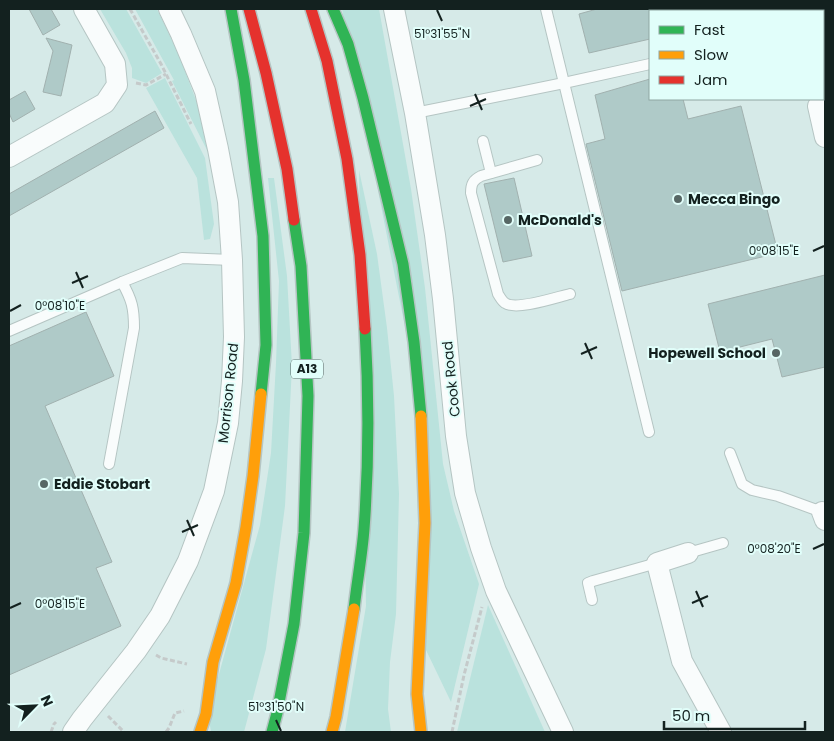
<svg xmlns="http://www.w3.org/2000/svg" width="834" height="741" viewBox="0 0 834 741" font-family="Poppins,sans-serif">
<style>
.green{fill:#bae2dd}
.building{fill:#afcac8;stroke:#a1b1af}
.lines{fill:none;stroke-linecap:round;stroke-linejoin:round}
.lane-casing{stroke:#b5c5c3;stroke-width:12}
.street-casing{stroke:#b5c5c3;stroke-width:22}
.fast-casing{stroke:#b5c5c3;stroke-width:14}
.slow-casing{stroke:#b5c5c3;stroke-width:14}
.jam-casing{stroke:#b5c5c3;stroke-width:14}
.path{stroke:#c5caca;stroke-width:3;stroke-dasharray:5 2.5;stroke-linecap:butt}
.lane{stroke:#f9fcfc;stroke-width:10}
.street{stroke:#f9fcfc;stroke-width:20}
.fast{stroke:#30b455;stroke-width:11}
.slow{stroke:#ff9f0a;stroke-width:11}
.jam{stroke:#e5322d;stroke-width:11}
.ticks{fill:none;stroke:#13211f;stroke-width:2}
.poi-dot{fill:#576765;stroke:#e1fefa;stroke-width:2}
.labels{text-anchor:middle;stroke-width:4;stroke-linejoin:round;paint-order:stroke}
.shield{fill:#e1fefa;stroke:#516361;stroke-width:1}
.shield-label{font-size:12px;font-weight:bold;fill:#13211f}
.poi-label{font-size:14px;font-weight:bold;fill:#13211f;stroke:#e1fefa;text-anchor:start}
.street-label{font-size:14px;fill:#13211f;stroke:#e1fefa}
.ticks-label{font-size:12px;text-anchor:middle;fill:#13211f;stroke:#e1fefa;stroke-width:4;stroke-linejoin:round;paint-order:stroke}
</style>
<rect width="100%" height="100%" fill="#d6eae8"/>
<g class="green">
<path d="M100 9H126L162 73 146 83 132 78V68L126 53Z"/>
<path d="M135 9H157L179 55 197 103 209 154 172 81 174 80Z"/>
<path d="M342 9H379L411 189 425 288 443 464 454 511 479 584 451 702 426 650 425 428Z"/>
<path d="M165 78 205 158 214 224 210 239 204 240 197 178 146 88Z"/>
<path d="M359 170 377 254 387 328 394 396 399 494 396 614 390 662 388 709 391 732H345L366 606Z"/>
<path d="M268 178H274L287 276 292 366 285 506 266 649 244 732H211L208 714 260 525 271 453 276 363 279 281Z"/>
<path d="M488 605 545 732H457Z"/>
</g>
<g class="building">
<path d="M29 9H51L60 25 43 35Z"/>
<path d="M597 9H650V39L589 53 579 14Z"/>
<path d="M46 38 72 45 61 96 43 92 53 51Z"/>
<path d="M650 79V99H683L688 119 741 106 778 253 622 291 586 144 605 139 595 95Z"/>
<path d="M25 91 35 109 13 122 9 113V100Z"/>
<path d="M155 111 164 128 9 216V194Z"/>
<path d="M514 178 532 256 503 262 484 184Z"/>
<path d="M825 275V367L782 377 772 339 720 352 708 304Z"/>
<path d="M86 312 114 376 45 406 112 562 96 568 121 626 9 675V346Z"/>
</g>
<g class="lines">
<defs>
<g id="lane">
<path d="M546 9 649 432"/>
<path d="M729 9V11"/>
<path d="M415 113 564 83 650 64"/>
<path d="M483 141 491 173"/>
<path d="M537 160 481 176C473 180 471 184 471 193L498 294C500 297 502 301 505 303 516 311 557 297 570 294"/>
<path d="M9 331 122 282 182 258 232 260"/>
<path d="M730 453 742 484 752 490 778 496 822 512"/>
<path d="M109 464 134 328C134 308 132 300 122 282"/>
<path d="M688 553 723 543"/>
<path d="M592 600 588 583 593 581 657 563"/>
</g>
<g id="street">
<path d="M394 9 415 113 435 235 443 299 456 436 465 493 481 548 496 591 563 732"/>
<path d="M796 11 804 9"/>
<path d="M818 106 825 137"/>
<path d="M9 157 105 103 117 85 115 64 84 9"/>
<path d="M822 512 825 520"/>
<path d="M688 553 657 563 682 661 721 732"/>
<path d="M73 732 82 719 136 651 160 616 188 561 214 491 228 423 232 381 234 337 232 260 228 202 218 149 205 91 181 34 169 9"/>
</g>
<g id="fast">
<path d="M231 9 244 80 263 236 266 345 261 394"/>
<path d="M333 9 348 44 363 98 403 264 414 342 421 416"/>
<path d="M354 609C357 582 362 555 364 529 369 462 369 395 365 329"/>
<path d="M272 732 277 713 294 624 304 533 308 396 301 266 294 220"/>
</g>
<g id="slow">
<path d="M421 416 425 523 417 694 421 732"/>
<path d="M200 732 206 714 213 662 236 583 246 527 253 476 261 394"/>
<path d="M332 732 336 717 354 609"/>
</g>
<g id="jam">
<path d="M249 9 266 73 287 169 294 220"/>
<path d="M311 9 327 61 347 159 360 255 365 329"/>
</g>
</defs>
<use href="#lane" class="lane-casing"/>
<use href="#street" class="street-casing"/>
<use href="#fast" class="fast-casing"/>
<use href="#slow" class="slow-casing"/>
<use href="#jam" class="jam-casing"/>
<g class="path">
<path d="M130 9 161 64 191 124"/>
<path d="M136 83 146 85 166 74"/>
<path d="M156 655 161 658 187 664"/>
<path d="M108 716 124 732"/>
<path d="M51 732 54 724 56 722"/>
<path d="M166 732 169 728 175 713 184 711"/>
<path d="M452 732 464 675 482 607"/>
</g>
<use href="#lane" class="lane"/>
<use href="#street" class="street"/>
<use href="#fast" class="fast"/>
<use href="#slow" class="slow"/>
<use href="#jam" class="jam"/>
</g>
<path class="ticks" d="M437 10 442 21M475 94 482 110M470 106 486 99M813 251 824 246M76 272 83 288M72 283 88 276M10 311 21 305M585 343 592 359M581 354 597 347M187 520 194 536M182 532 198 525M813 549 824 544M696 591 703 607M692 603 708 596M10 608 21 603M276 720 281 731"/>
<g class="poi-dot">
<circle cx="678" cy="199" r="5"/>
<circle cx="508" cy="220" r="5"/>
<circle cx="776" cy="353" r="5"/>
<circle cx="44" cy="484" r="5"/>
</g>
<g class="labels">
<rect class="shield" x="291" y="359.5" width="32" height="19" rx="4"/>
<g class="shield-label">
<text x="307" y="373">A13</text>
</g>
<g class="poi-label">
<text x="688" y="204">Mecca Bingo</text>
<text x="518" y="225">McDonald's</text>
<text x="766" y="358" text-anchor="end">Hopewell School</text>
<text x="54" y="489">Eddie Stobart</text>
</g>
<g class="street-label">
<text transform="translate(451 379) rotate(-96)" y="5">Cook Road</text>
<text transform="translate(228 393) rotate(-84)" y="5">Morrison Road</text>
</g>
</g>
<g class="ticks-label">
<text x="442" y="38">51°31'55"N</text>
<text x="774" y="255">0°08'15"E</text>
<text x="60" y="310">0°08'10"E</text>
<text x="774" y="553">0°08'20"E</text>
<text x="60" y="608">0°08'15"E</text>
<text x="276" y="711">51°31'50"N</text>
</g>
<rect width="834" height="741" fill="none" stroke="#13211f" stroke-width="20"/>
<rect x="649" y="10" width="175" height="90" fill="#e1fefa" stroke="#8fa6a2"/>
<rect x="659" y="26" width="25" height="8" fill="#30b455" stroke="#8fa6a2"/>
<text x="694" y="35" font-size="15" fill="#13211f">Fast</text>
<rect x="659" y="51" width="25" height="8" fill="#ff9f0a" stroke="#8fa6a2"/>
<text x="694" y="60" font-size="15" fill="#13211f">Slow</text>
<rect x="659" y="76" width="25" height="8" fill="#e5322d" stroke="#8fa6a2"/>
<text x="694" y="85" font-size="15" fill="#13211f">Jam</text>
<g transform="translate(35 706) rotate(66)" stroke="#e1fefa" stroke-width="4" paint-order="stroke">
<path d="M0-4L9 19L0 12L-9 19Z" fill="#13211f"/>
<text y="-8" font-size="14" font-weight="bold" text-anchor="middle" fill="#13211f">N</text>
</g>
<path d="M664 721v8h141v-8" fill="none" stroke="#13211f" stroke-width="2.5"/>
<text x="672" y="721" font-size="15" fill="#13211f" stroke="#e1fefa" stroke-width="4" paint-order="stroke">50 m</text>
</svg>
